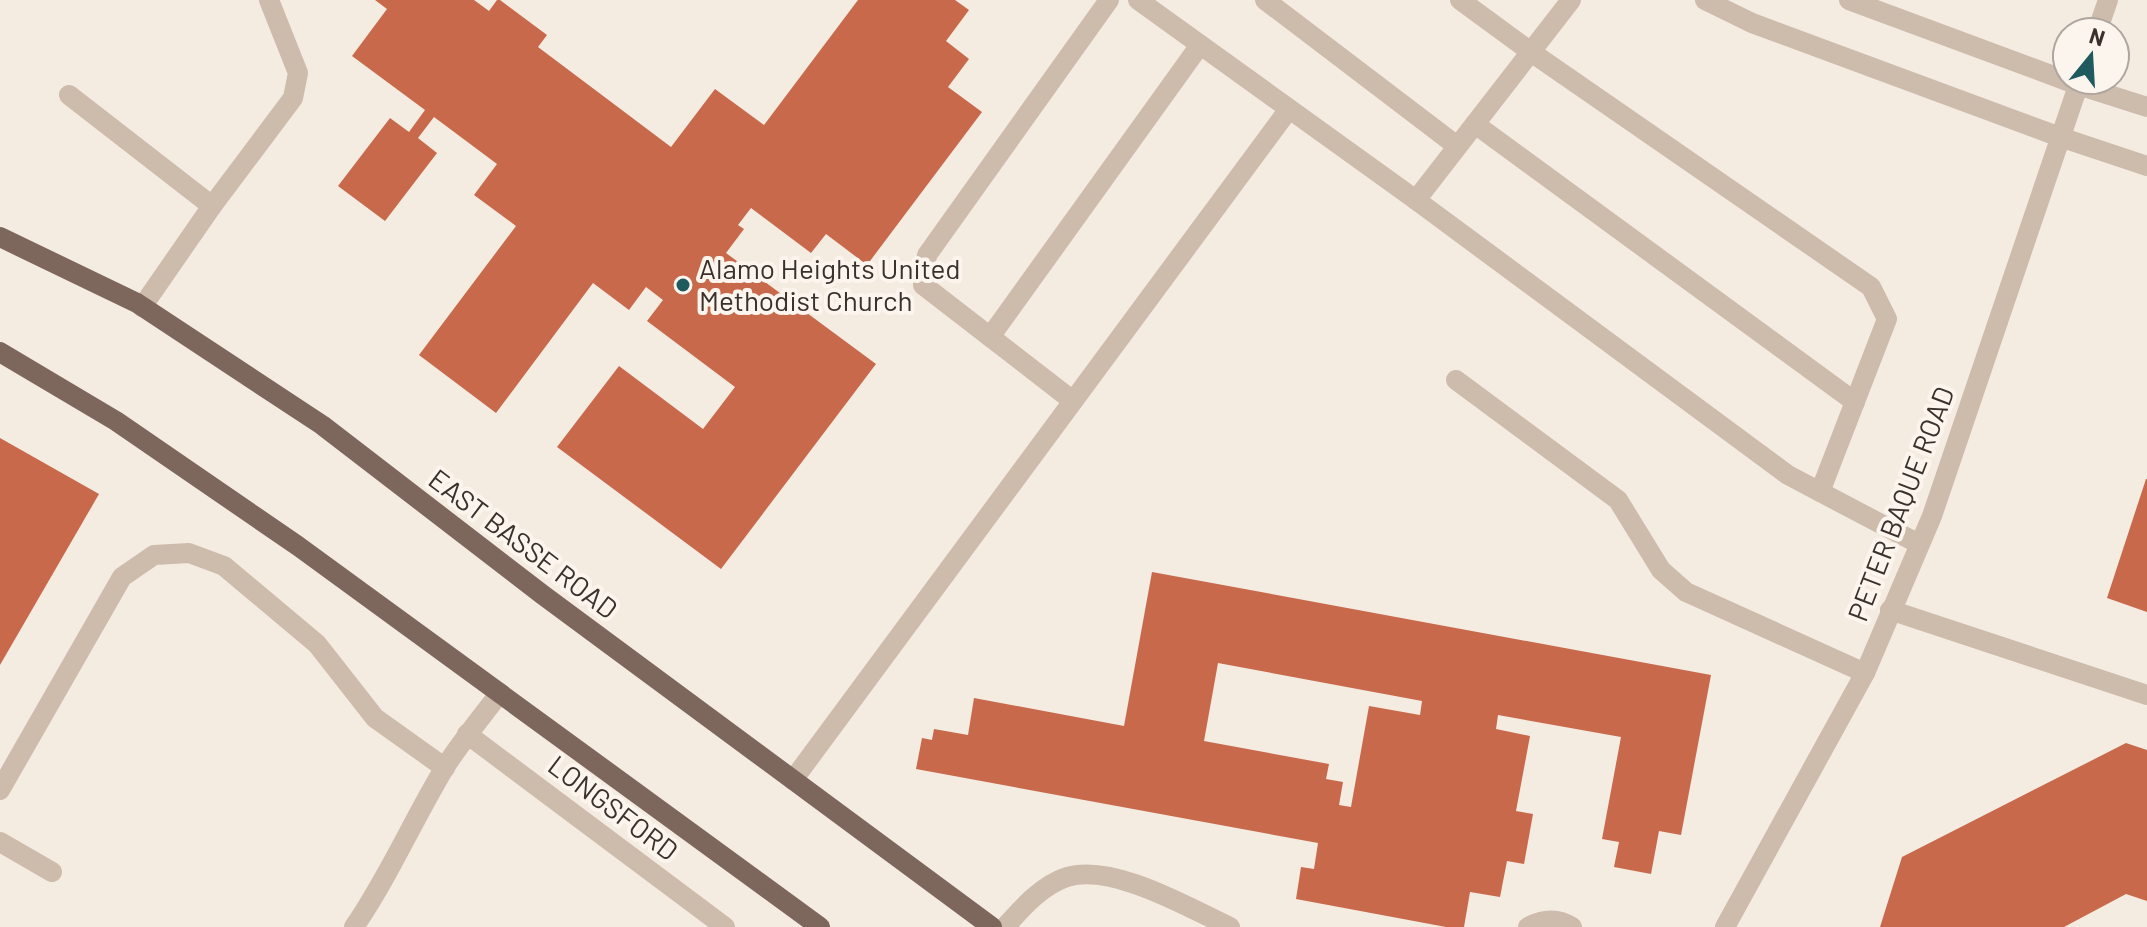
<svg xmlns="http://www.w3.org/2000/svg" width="2147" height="927" viewBox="0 0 2147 927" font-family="Barlow,sans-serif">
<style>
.building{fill:#c8694b;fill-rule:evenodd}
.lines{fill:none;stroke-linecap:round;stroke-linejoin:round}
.minor{stroke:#cdbbac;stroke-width:20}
.major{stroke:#7d675c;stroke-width:20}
.poi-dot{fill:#1f5a5e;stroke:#fbf5ee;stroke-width:3}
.labels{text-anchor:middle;stroke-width:8;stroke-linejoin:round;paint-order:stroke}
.poi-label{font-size:28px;fill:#3b302b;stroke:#fbf5ee;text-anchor:start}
.street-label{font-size:28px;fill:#3b302b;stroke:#fbf5ee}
</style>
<rect width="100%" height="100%" fill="#f4ebe1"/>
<g class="building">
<path d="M375 0H474L489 11 497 0H500L547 35 538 47 671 147 715 89 764 125 858 0H955L969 10 946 41 969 59 948 87 982 112 867 265 826 234 811 253 751 208 738 225 744 229 726 253 876 364 721 569 557 447 619 366 703 429 735 387 647 321 663 300 646 287 629 310 593 283 496 413 419 355 516 226 474 195 497 164 434 117 418 138 437 153 385 221 338 186 390 118 409 132 425 110 352 56 387 9Z"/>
<path d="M0 438 99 494 0 665Z"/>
<path d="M2146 479H2147V612L2107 598Z"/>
<path d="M1152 572 1711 675 1681 835 1659 831 1651 874 1614 867 1619 842 1602 839 1621 737 1498 715 1496 729 1530 736 1516 811 1533 814 1524 864 1507 861 1500 897 1470 892 1464 927H1446L1296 899 1301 867 1314 869 1318 843 916 769 922 738 932 740 934 729 968 735 974 698 1124 726ZM1218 663 1422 701 1420 715 1369 706 1351 807 1339 805 1343 782 1326 779 1329 764 1204 741Z"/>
<path d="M2126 743 2147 750V901L2126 894 2064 927H1880L1902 857Z"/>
</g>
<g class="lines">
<g class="minor">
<path d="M1138 0 1416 200 1788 475 1919 544"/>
<path d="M1265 0 1457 146"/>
<path d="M1460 0 1531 52 1871 287 1887 319 1820 492"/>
<path d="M1705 0 1752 23 2060 137 2147 166"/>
<path d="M1849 0 2078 85 2147 107"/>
<path d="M2097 32 2108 0"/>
<path d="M69 95 212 206 142 307"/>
<path d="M1475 124 1855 402"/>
<path d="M1416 200 1571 0"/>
<path d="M212 206 293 98 298 73 269 0"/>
<path d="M990 337 1200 45"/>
<path d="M1456 380 1618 500 1661 570 1686 592 1865 673"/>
<path d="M1073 401 923 285 927 255 1109 0"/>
<path d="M1890 610 2147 695"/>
<path d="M467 734 725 927"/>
<path d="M793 780 1289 109"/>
<path d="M0 790 122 577 154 555 189 553 224 566 317 644 375 718 445 768"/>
<path d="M0 842 52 872"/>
<path d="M354 927C389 876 413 820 445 767 462 741 481 717 500 693"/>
<path d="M1005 927C1022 908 1042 885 1067 877 1113 863 1189 908 1230 927"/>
<path d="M1528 927C1543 919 1558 918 1572 927"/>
<path d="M1725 927 1865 673 1932 516 2080 80"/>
</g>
<g class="major">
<path d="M0 237 137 303 322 425 543 595 992 927"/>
<path d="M0 352 116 421 298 546 820 927"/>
</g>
</g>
<circle class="poi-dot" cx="683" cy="285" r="8"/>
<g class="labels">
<g class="poi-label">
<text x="699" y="279">Alamo Heights United<tspan x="699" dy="32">Methodist Church</tspan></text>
</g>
<g class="street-label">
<text transform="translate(1901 504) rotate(-69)" y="10">PETER BAQUE ROAD</text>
<text transform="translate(523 544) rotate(37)" y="10">EAST BASSE ROAD</text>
<text transform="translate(613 808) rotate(37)" y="10">LONGSFORD</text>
</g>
</g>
<g transform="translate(2091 56) rotate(18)"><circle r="38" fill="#fbf5ee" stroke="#aea6a0" stroke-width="2"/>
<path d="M0-6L14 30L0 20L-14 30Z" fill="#1f5a5e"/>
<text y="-12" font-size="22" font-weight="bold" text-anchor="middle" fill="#3b302b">N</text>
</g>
</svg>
